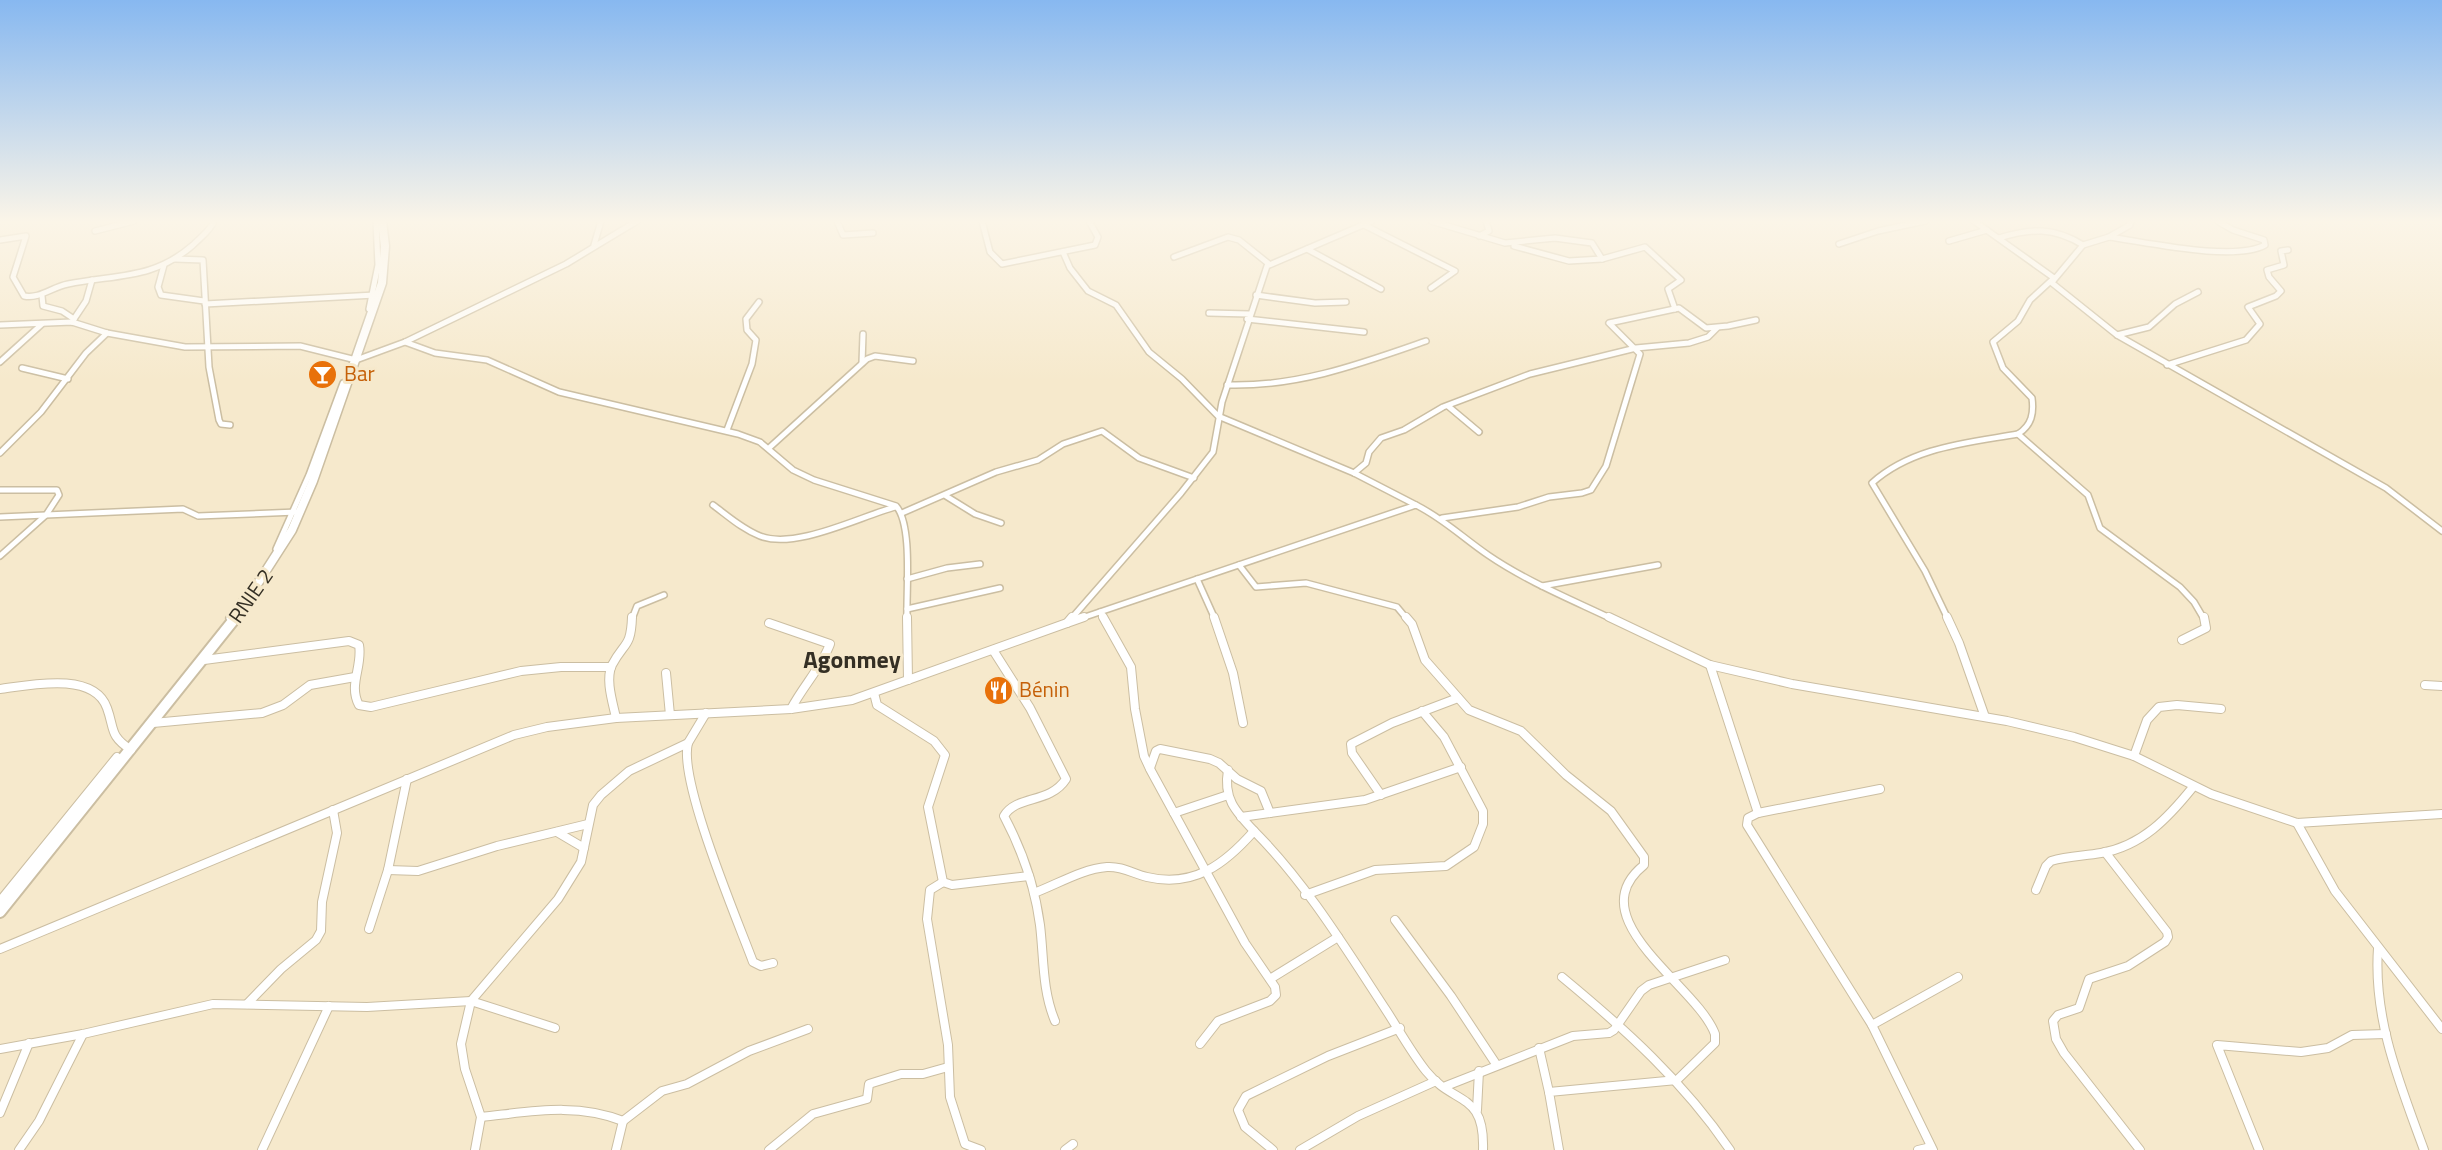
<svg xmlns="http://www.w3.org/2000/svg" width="2442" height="1150" viewBox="0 0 2442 1150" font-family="'Titillium Web',sans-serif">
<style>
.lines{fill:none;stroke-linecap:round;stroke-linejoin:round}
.minor-far1-casing{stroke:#cbbea2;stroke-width:8}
.minor-casing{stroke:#cbbea2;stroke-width:10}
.highway-far1-casing{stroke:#cbbea2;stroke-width:11}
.highway-casing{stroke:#cbbea2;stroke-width:14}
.minor-far1{stroke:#fff;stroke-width:5}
.minor{stroke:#fff;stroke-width:8}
.highway-far1{stroke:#fff;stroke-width:8}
.highway{stroke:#fff;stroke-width:10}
.labels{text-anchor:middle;stroke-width:6;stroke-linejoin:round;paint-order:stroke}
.food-label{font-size:21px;fill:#c56008;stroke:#f6e9cc;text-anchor:start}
.street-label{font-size:21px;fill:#342f24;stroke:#f6e9cc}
.quarter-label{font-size:24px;font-weight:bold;fill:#342f24;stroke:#f6e9cc}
</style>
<rect width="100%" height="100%" fill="#f6e9cc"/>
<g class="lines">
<defs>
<g id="minor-far1">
<path d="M837 221 843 235 873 233"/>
<path d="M982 221 990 252 1002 264 1095 245 1098 237 1089 221"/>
<path d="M1431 221 1505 243 1555 238 1592 243 1602 259 1645 247 1681 280 1668 289 1675 309"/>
<path d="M1974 221 2054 278 2052 283 2117 335 2386 488 2442 531"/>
<path d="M1364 225 1455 271 1431 288"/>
<path d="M95 231 134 221"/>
<path d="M1479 236 1489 231 1486 221"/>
<path d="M2109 237C2146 242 2234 262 2265 245L2264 240 2233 230 2219 222"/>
<path d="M1999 238C2031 228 2054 227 2083 245"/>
<path d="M0 240 26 236 13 277 24 296C40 299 52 287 68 284 116 274 153 280 193 245 201 237 210 231 214 221"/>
<path d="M1949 241 1987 230"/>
<path d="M1839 244 1878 231 1925 221"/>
<path d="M594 245 601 221"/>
<path d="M1514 246 1569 261 1602 259"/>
<path d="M1307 249 1381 289"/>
<path d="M1063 252 1070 268 1088 291 1116 305 1149 352 1182 379 1218 416 1354 473 1416 505"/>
<path d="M1174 257 1228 237 1239 240 1269 264"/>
<path d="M175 259 203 260 209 367 219 420 221 424 230 425"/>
<path d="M164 265 158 287 161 295 204 301"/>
<path d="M2053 281 2083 245 2109 237 2130 225 2131 221"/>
<path d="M1256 295 1315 303 1346 302"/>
<path d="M42 296 43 306 62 311 74 319"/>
<path d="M205 304 375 295"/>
<path d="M369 309 378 265 376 221"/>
<path d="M1209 313 1249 314"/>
<path d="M1247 319 1364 332"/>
<path d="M72 322 86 301 92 280"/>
<path d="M0 325 72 322 107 333 185 347 300 346 356 360 405 342 566 264 637 221"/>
<path d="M2117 335 2149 327 2175 304 2198 292"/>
<path d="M405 342 435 353 487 360 559 392 738 434 760 442 793 470 814 480 896 506C913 525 906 592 907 619"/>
<path d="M0 362 42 324"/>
<path d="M862 363 863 334"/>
<path d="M2167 365 2246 340 2260 324 2248 307 2276 296 2281 291 2269 277 2267 270 2284 265 2281 251 2288 250"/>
<path d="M22 368 68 379"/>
<path d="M1227 385C1298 387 1360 364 1426 341"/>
<path d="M1448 406 1479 432"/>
<path d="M727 430 752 364 756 340 747 330 746 319 759 302"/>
<path d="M2018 434 2088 495 2100 528 2180 587 2194 602 2204 619"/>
<path d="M769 448 867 359 875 356 913 361"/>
<path d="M0 453 41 412 86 353 107 333"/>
<path d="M1354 473 1366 463 1369 452 1381 438 1404 430 1443 407 1530 374 1636 348 1689 343 1708 337 1717 328"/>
<path d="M0 490H57L59 495 46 515 0 556"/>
<path d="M946 496 975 514 1001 523"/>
<path d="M713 505C728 516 742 529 760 536 795 550 859 517 895 507"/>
<path d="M902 513 996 472 1038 460 1063 444 1102 431 1139 458 1194 478"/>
<path d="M0 517 183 509 198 516 297 512"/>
<path d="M1442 518 1518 507 1549 497 1582 493 1591 490 1606 466 1640 354 1609 323 1679 308 1706 328 1728 326 1756 320"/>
<path d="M276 549 309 475 343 383"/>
<path d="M1239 565 1256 587 1306 583 1397 607 1407 619"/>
<path d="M907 579 947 568 980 564"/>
<path d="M1197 579 1215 619"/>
<path d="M1542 586 1658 565"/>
<path d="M907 609 1000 588"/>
<path d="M1100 612 1104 619"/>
<path d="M229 618 244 598"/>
<path d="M632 619 637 606 664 595"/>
<path d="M1071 619 1181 493 1213 452 1222 402 1267 266 1372 221"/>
<path d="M1079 619 1416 505C1444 519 1463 538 1488 555 1526 581 1570 599 1612 619"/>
<path d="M1948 619 1925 571 1872 483C1912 447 1967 443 2018 434 2032 425 2034 413 2032 398L2003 368 1993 342 2018 321 2030 300 2054 278"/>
</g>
<g id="minor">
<path d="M907 617 908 680"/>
<path d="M1103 617 1131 667 1135 709 1144 756 1150 769 1245 943 1275 987 1276 995 1270 1001 1218 1021 1200 1044"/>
<path d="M1214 617 1233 673 1243 723"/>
<path d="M1406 617 1412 624 1425 660 1469 710 1521 731 1566 775 1611 811 1644 857V865C1577 919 1697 985 1715 1034V1043L1677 1080 1549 1092 1559 1150"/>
<path d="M1609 617 1710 665 1792 684 2007 721 2074 737 2134 756 2211 794 2297 823 2442 814"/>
<path d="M1947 617 1959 643 1985 717"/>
<path d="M769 623 830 644C821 668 803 686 791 709"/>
<path d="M1067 623 1084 617"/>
<path d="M2182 640 2206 628 2204 617"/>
<path d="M993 650 1030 708 1066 779C1050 804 1016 795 1004 816 1022 850 1035 887 1040 925 1044 958 1042 990 1055 1021"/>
<path d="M204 660 349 641 359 645C363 666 348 685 359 705L371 707 521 671 561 667H611"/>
<path d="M1710 665 1758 813"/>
<path d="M666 673 670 715"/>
<path d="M2425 685 2442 686"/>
<path d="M0 689C30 685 94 671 107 708 115 730 109 735 131 750"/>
<path d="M874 693 877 705 934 741 945 755 928 807 943 882 952 885 1029 876"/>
<path d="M616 718C613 703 605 680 612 665 624 642 631 648 632 617"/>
<path d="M153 723 262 713 283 705 310 685 355 677"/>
<path d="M688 743C678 780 737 919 753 962L761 966 773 963"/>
<path d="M2134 756 2147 720 2159 707 2177 705 2221 709"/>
<path d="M1150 768 1156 751 1160 749 1210 759 1219 763 1237 779 1261 791 1270 813"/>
<path d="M1228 770C1223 798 1235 811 1254 831"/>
<path d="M1880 789 1758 813 1748 818 1747 825 1872 1025 1933 1150"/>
<path d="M1381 795 1352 753 1351 744 1392 723 1458 698"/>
<path d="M1174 813 1225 796"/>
<path d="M1241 817 1365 800 1461 767"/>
<path d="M2297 823 2335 891 2442 1029"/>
<path d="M557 832 584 848"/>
<path d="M2105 852 2167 932 2168 937 2165 942 2128 966 2089 979 2079 1008 2058 1015 2053 1021 2056 1039 2064 1053 2140 1150"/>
<path d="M388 870 418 871 497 846 588 824"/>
<path d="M943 882 930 890 927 919 948 1045 950 1097 965 1144 981 1150"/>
<path d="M2036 890 2046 866 2051 861C2068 856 2084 856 2101 853 2142 846 2168 818 2193 787"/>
<path d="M1034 893C1058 884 1082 869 1107 867 1122 866 1134 874 1147 877 1194 888 1225 864 1254 831 1306 883 1346 949 1386 1010 1399 1030 1411 1052 1426 1071 1454 1106 1485 1091 1483 1150"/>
<path d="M1305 895 1375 870 1446 866 1474 847 1483 824V811L1444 737 1422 711"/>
<path d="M0 901 117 757"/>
<path d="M1395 920 1451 996 1496 1064"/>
<path d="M369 929 388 870 407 779"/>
<path d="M2378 948C2373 1020 2400 1084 2424 1150"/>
<path d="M0 949 514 735 547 727 616 718 791 709 852 700 1067 623 1072 617"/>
<path d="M1562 977C1625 1029 1684 1082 1730 1150"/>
<path d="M1270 979 1338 937"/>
<path d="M247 1004 281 969 316 940 321 931 322 902 337 833 333 810"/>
<path d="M1872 1025 1958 977"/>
<path d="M1539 1048 1549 1092"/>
<path d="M0 1049 83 1034 213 1004 367 1007 471 1001 555 1028"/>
<path d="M1446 1086 1573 1036 1609 1033 1614 1030 1641 991 1649 985 1725 960"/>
<path d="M1477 1110 1479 1071"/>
<path d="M0 1113 29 1043"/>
<path d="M481 1117C529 1112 576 1102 623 1121L616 1150"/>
<path d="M623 1121 662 1091 687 1084 749 1051 808 1029"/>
<path d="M19 1150 39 1121 83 1034"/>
<path d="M262 1150 329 1006"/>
<path d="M475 1150 481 1117 465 1069 461 1044 471 1001 558 899 581 862 593 805 601 795 629 771 688 743 706 713"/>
<path d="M769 1150 813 1114 867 1099 869 1084 901 1074H923L948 1067"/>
<path d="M1065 1150 1073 1144"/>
<path d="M1273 1150 1245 1127 1238 1110 1246 1096 1328 1056 1400 1028"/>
<path d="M1300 1150 1358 1116 1436 1081"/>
<path d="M1918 1150 1931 1147"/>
<path d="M2259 1150 2217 1045 2301 1052 2328 1048 2352 1035 2386 1034"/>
</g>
<path id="highway-far1" d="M235 619 292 530 313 481 382 283 385 246 382 221"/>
<path id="highway" d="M0 912 236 617"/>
</defs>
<use href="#minor-far1" class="minor-far1-casing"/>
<use href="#minor" class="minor-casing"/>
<use href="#highway-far1" class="highway-far1-casing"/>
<use href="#highway" class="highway-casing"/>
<use href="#minor-far1" class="minor-far1"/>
<use href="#minor" class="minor"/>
<use href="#highway-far1" class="highway-far1"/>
<use href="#highway" class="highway"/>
</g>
<linearGradient id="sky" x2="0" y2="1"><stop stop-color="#87b8f0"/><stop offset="0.58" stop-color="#fbf5e8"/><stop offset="1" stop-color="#fbf5e8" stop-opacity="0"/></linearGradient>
<rect width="2442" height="382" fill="url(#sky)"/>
<defs>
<symbol id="bar-disc" viewBox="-11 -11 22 22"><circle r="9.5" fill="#e8710a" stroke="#f6e9cc"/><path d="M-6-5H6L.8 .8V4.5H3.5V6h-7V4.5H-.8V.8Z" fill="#fff"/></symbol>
<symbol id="restaurant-disc" viewBox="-11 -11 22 22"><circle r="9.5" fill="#e8710a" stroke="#f6e9cc"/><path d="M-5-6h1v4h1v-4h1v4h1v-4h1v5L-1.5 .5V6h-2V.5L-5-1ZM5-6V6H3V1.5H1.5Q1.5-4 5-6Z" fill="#fff"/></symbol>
</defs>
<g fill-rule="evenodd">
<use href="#bar-disc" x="306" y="358" width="33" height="33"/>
<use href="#restaurant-disc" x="982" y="674" width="33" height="33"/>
</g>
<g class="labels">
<g class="food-label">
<text x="344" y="381">Bar</text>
<text x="1019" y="697">Bénin</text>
</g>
<g class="street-label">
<text transform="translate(251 596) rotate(-55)" y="7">RNIE 2</text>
</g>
<g class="quarter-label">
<text x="852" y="668">Agonmey</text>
</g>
</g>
</svg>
